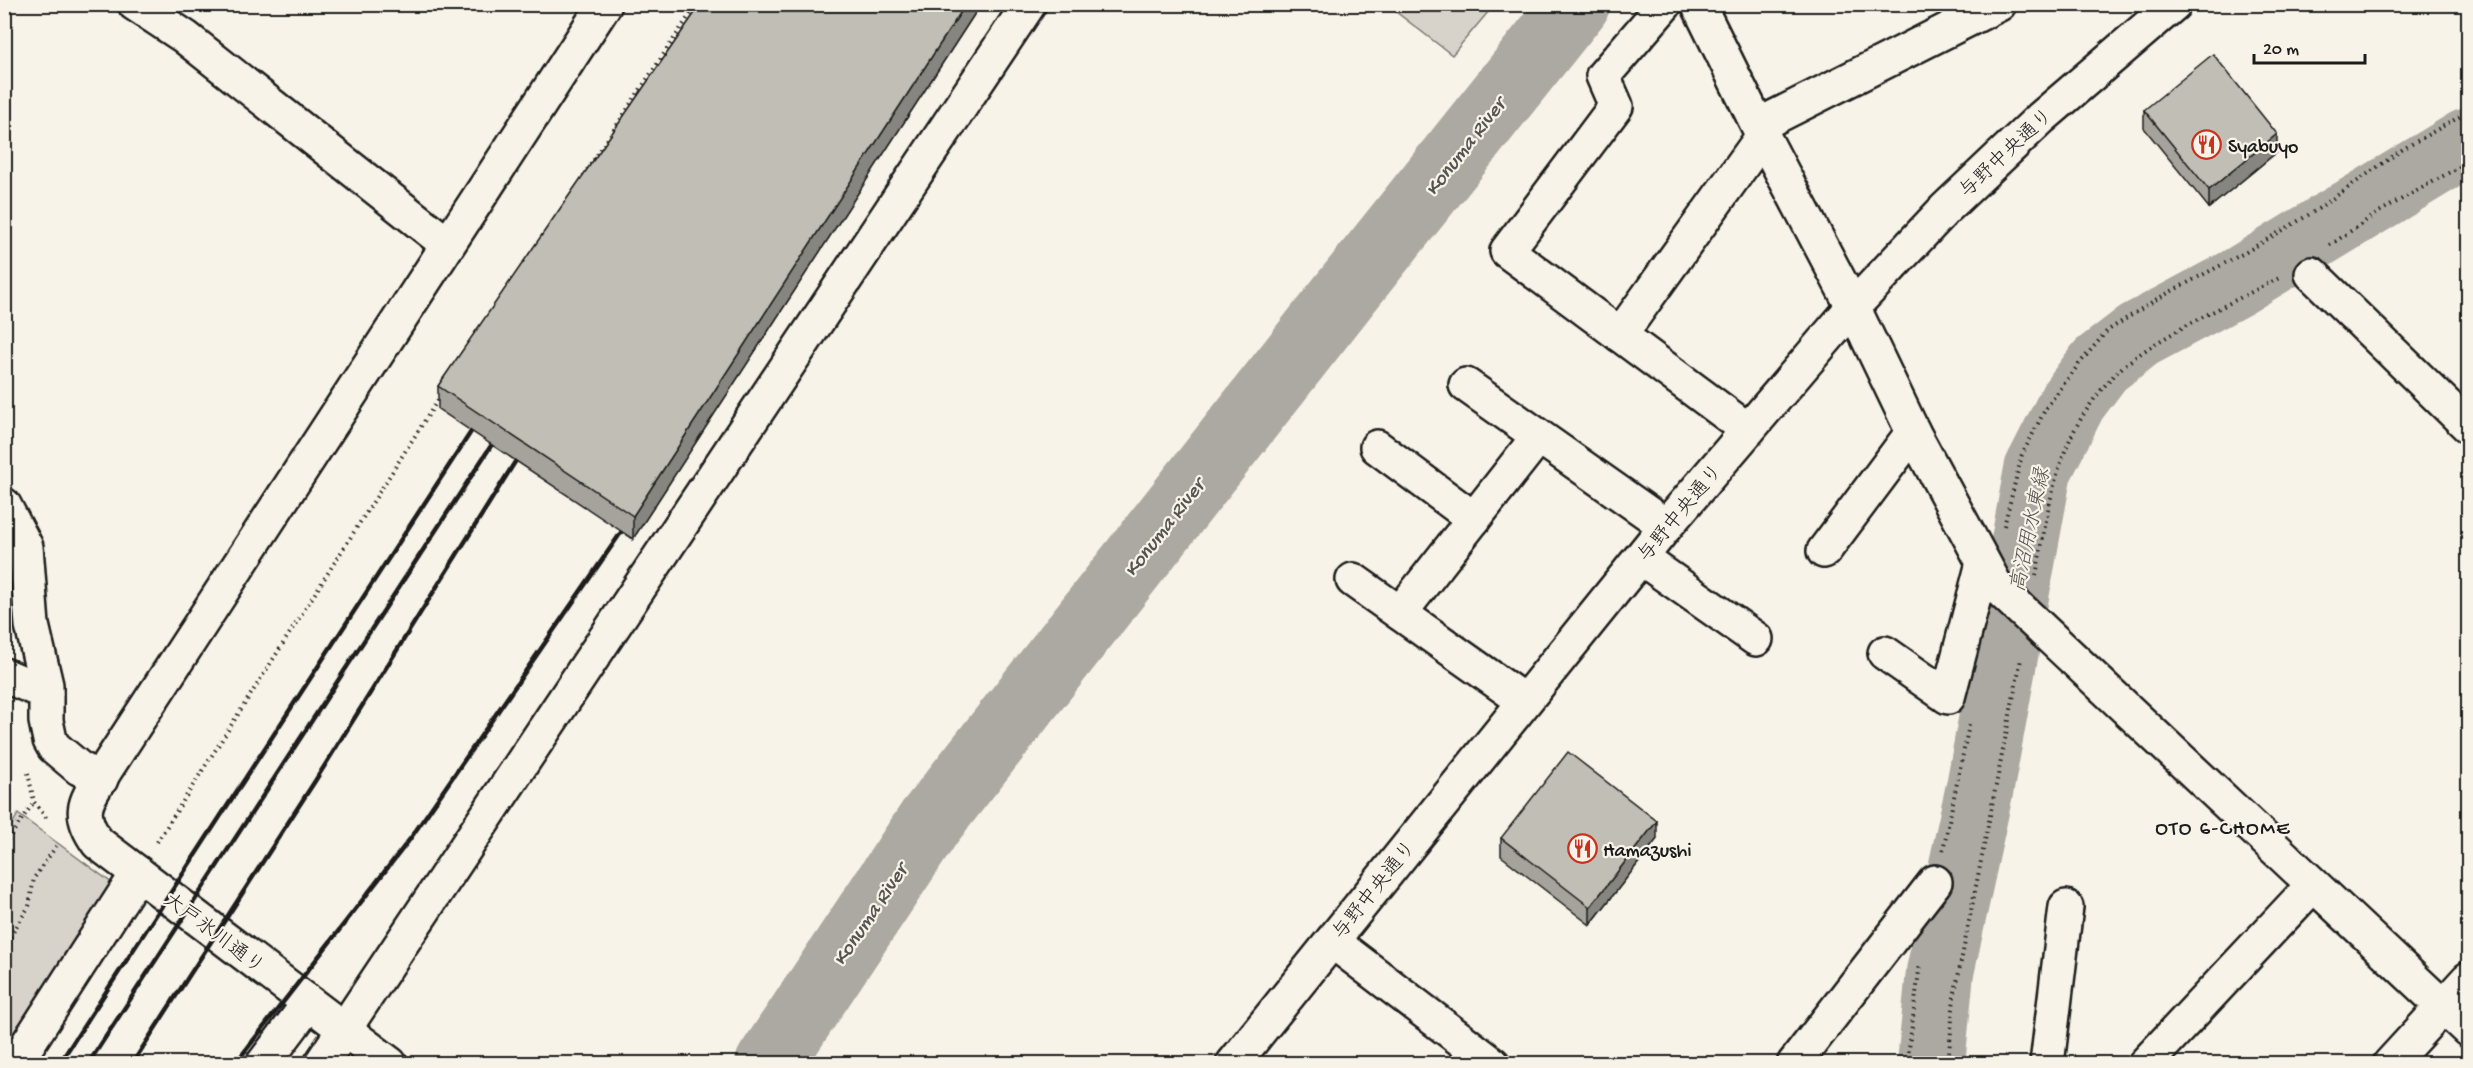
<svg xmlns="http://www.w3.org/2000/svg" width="2473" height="1068" viewBox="0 0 2473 1068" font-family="'Gochi Hand','Klee One',sans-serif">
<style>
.green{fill:#d7d3cb;stroke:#7a7874;stroke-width:1.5}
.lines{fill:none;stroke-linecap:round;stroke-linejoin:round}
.river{stroke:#aca9a2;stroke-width:68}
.minor-casing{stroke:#1c1c1c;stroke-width:38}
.path{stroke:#1c1c1c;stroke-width:4;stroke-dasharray:1.5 4.5;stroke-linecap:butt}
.minor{stroke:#f7f3e8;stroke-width:33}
.rail{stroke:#1c1c1c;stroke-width:4.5}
.wall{fill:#a5a39c;stroke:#1c1c1c;stroke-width:1.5}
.shaded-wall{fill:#86857f;stroke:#1c1c1c;stroke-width:1.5}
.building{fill:#c0beb5;stroke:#1c1c1c;stroke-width:1.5}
.labels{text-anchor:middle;stroke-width:4.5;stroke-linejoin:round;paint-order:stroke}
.poi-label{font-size:20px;fill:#1c1c1c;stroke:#f7f3e8;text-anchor:start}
.street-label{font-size:20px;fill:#1c1c1c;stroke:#f7f3e8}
.water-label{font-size:21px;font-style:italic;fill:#565452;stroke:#f7f3e8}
.neighbourhood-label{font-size:21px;letter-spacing:1.5px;fill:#1c1c1c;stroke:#f7f3e8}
</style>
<rect width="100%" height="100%" fill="#f7f3e8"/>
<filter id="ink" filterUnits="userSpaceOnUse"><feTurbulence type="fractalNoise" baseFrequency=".0167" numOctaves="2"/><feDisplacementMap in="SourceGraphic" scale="12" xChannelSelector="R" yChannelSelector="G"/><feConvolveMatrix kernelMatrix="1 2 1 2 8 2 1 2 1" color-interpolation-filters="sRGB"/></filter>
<g filter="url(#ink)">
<g class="green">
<path d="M1387 5H1494L1452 55Z"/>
<path d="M18 814 116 886 5 1045V837Z"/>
</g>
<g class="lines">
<g class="river">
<path d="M769 1064 930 822 1344 295 1576 4"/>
<path d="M1931 1064 1940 972 1980 787 2038 470 2073 401 2100 365 2139 335 2236 283 2468 142"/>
</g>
<defs>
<g id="minor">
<path d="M135 4 185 37 447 244"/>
<path d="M1665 4 1603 76 1616 106 1507 251 1748 430"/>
<path d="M1698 4 1763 136 1853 307 1913 432 1996 586 2468 1030"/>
<path d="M1759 125 1999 4"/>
<path d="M2312 274 2468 426"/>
<path d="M1620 335 1763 136"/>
<path d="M1466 385 1666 526"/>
<path d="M1377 447 1474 519"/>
<path d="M4 505 26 547 32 625 46 685V721L50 740 54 747 79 768 101 779"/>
<path d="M1824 551 1913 432"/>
<path d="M1641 558 1756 639"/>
<path d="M1353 580 1524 701"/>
<path d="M1400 613 1538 437"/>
<path d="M1885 653 1948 697 1983 563"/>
<path d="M4 675 46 693"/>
<path d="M1332 941 1493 1064"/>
<path d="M15 1064 138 873"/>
<path d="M263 1064 309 1003"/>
<path d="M321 1064 1029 4"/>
<path d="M390 1064 98 843C74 810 88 799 106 769L605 4"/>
<path d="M1233 1064 1666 526 1853 307 1945 209 2041 118 2174 4"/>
<path d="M1794 1064 1935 882"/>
<path d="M2047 1064 2066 907"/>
<path d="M2145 1064 2313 885"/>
<path d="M2390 1064 2468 979"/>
</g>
</defs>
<use href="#minor" class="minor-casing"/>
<g class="path">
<path d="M587 170 697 4"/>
<path d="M2330 245 2379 212 2468 162"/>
<path d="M2004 526 2022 455 2046 408 2079 364 2107 331 2155 300 2246 252 2315 211 2403 149 2468 112"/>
<path d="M2036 575C2045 529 2051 480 2071 437 2083 412 2108 377 2130 361 2173 329 2231 303 2279 278"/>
<path d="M28 773 34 802 48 820"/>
<path d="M157 842 441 395"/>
<path d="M4 845 34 802"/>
<path d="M1943 850 1969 725"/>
<path d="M4 947 29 906 34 878 57 845"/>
<path d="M1907 1064 1920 963"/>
<path d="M1948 1064 1954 997 2021 659"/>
</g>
<use href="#minor" class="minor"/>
<g class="rail">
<path d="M59 1064 480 418"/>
<path d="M88 1064 500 432"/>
<path d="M132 1064 315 781 525 446"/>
<path d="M235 1064 410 839 631 518"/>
</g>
</g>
<g class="wall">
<path d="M701 4H981L633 539 438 409V386Z"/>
<path d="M2144 110 2277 152 2209 208 2144 128Z"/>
<path d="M1501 838 1657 839 1590 925 1501 856Z"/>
</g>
<g class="shaded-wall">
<path d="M966 4H981L633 539V516Z"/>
<path d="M2277 134V152L2209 208V190Z"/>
<path d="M1657 821V839L1590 925V907Z"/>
</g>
<g class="building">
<path d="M701 4H966L633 516 438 386Z"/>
<path d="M2213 54 2277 134 2209 190 2144 110Z"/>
<path d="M1568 752 1657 821 1590 907 1501 838Z"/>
</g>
</g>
<defs>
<symbol id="restaurant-ring" viewBox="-11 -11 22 22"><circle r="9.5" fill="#f7f3e8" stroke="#c8321e" stroke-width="1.5"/><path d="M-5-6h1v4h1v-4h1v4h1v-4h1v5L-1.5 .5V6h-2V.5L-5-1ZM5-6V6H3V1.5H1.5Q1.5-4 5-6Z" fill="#c8321e"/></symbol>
</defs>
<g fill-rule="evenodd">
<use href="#restaurant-ring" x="2190" y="128" width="33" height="33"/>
<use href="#restaurant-ring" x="1566" y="832" width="33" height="33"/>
</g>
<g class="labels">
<g class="poi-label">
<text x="2228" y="152">Syabuyo</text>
<text x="1603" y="856">Hamazushi</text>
</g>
<g class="street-label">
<text transform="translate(2005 152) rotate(-43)" y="7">与野中央通り</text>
<text transform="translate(1679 512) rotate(-50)" y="7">与野中央通り</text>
<text transform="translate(1373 889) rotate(-51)" y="7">与野中央通り</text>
<text transform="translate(215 932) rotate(37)" y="7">大戸氷川通り</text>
</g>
<g class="water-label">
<text transform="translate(1464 146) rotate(-52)" y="7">Konuma River</text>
<text transform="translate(1163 527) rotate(-52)" y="7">Konuma River</text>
<text transform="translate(2029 530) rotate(-78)" y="7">高沼用水東縁</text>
<text transform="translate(869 914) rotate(-56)" y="7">Konuma River</text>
</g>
<g class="neighbourhood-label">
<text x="2223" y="834">OTO 6-CHOME</text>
</g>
</g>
<rect width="2473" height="1068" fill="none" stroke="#f7f3e8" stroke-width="24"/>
<rect x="12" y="12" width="2449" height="1044" fill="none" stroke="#1c1c1c" stroke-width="2" filter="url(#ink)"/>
<path d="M2254 54v9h111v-9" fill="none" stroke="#1c1c1c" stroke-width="3"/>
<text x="2263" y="54" font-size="18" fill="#1c1c1c" stroke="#f7f3e8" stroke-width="4.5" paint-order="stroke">20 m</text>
</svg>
